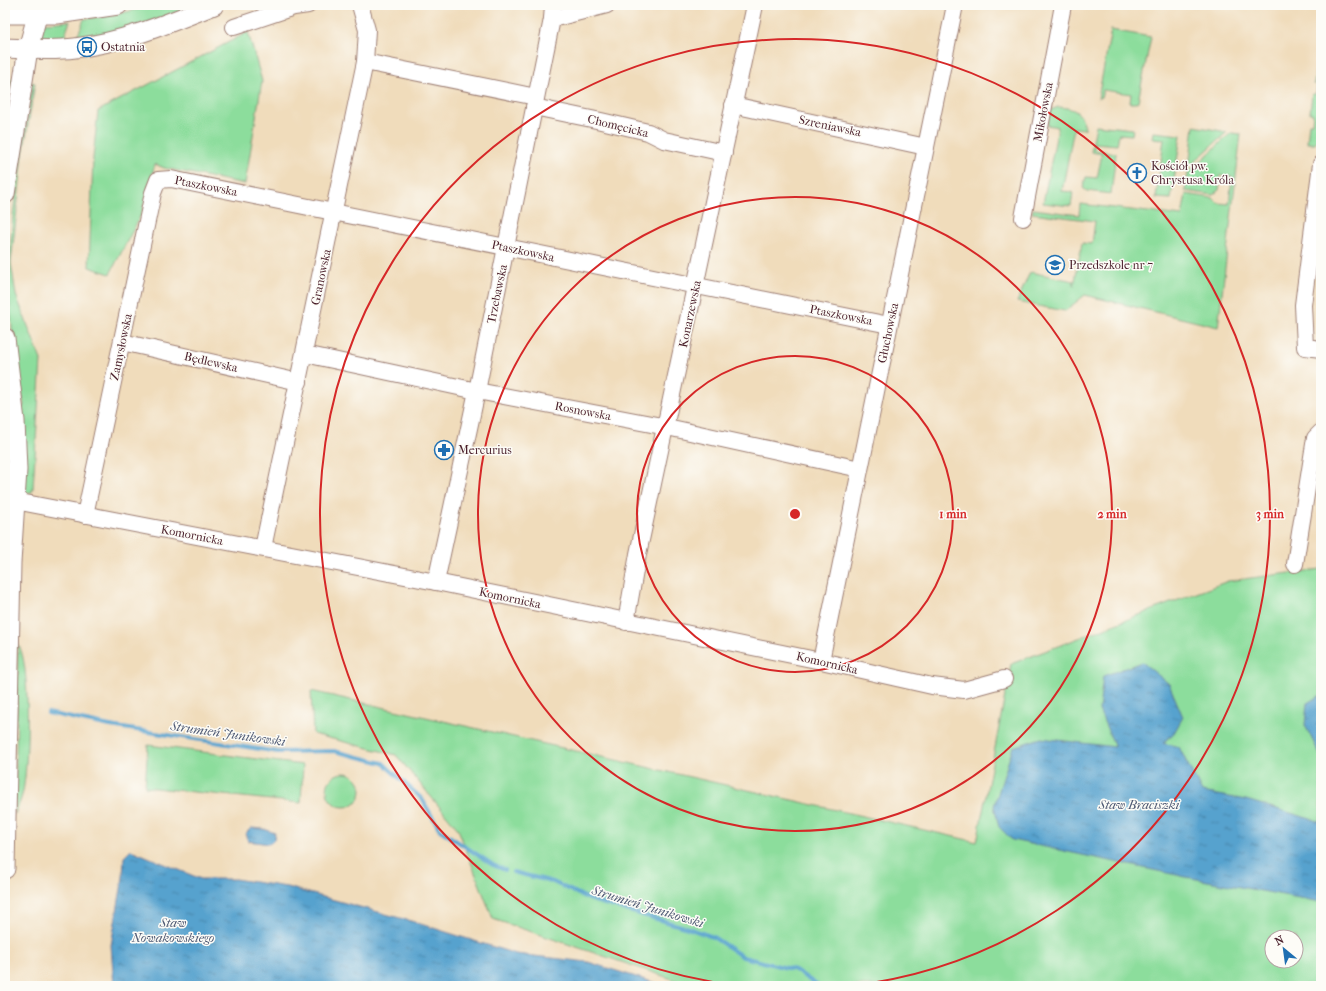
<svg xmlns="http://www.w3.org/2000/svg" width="1326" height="991" viewBox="0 0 1326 991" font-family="'IM FELL French Canon',serif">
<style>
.green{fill:#8cdd9c;stroke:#6b7e64;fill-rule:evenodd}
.water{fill:url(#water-ripples);stroke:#50607c}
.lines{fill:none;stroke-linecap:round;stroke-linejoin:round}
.stream{stroke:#56a2ce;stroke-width:4}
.minor-casing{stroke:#9d7e73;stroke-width:18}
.tertiary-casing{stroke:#9d7e73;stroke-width:21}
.minor{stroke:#fff;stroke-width:16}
.tertiary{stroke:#fff;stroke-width:19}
.ring{fill:none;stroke:#d62828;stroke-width:2}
.labels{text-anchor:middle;stroke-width:3;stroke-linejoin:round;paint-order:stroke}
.poi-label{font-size:12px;fill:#4a1f2b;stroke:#fdfcf7;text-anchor:start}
.street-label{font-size:12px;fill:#4a1f2b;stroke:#fdfcf7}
.water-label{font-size:13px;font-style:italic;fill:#4f5a74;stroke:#fdfcf7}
.centre{fill:#d62828;stroke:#fdfcf7;stroke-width:2}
.ring-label{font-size:12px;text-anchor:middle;font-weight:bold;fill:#d62828;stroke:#fdfcf7;stroke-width:3;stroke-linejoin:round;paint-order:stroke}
</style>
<defs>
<pattern id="water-ripples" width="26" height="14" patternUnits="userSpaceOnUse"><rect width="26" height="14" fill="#56a2ce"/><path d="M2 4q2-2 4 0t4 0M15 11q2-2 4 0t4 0" fill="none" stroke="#4983a7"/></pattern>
</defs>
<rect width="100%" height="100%" fill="#fdfcf7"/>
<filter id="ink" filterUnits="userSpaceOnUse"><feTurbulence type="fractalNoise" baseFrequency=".025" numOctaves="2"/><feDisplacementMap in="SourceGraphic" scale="8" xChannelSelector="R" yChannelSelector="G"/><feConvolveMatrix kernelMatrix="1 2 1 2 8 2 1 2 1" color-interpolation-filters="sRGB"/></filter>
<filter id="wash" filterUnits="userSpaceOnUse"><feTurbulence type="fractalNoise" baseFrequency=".012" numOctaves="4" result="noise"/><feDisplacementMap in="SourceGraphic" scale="16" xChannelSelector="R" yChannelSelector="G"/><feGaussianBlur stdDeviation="0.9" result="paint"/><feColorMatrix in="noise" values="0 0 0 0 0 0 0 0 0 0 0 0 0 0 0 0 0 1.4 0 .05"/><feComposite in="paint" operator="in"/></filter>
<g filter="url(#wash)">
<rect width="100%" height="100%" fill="#f0dcbb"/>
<g class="green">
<path d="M154 5H196L136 27 76 40 84 19 114 15Z"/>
<path d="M70 21 63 41 39 42 44 23Z"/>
<path d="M1111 30 1151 37 1138 101 1135 103H1130L1131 94 1103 90 1101 98H1098Z"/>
<path d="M248 32 262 81 245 184 164 168 155 164 141 215 110 274 89 267 93 158 98 111Z"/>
<path d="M1316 64 1321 65 1320 136 1315 143H1307L1309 123H1312L1313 114 1310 113 1312 94H1316L1317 84H1314Z"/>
<path d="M5 78 13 79 5 126Z"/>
<path d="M30 82 35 83 23 155 11 263 16 295 41 360 33 488 32 492 27 493 25 492 19 407 24 406C18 369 11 332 9 294 8 225 21 155 32 88L29 87Z"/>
<path d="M1058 107C1073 108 1082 111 1085 128V129L1074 128 1062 191 1073 192 1071 206 1043 203 1058 127 1047 125 1051 110Z"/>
<path d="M1096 125 1133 129 1132 135 1119 134 1117 145 1095 143 1094 150 1116 153 1111 194 1087 191 1083 188 1086 177 1097 178 1102 154 1091 152Z"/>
<path d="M1194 126 1227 132 1189 167Z"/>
<path d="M1153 132 1181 135 1171 199 1156 198 1164 139 1152 138Z"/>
<path d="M1231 133 1241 134 1218 327 1085 295 1065 311 1017 302 1030 272 1074 281V286L1082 243 1092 244 1095 221 1032 213 1033 209 1079 215 1080 204 1182 216 1186 194 1213 198 1218 203 1229 204 1232 177 1221 175 1219 190 1213 195 1185 191 1188 173Z"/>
<path d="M5 385 10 438 5 529Z"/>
<path d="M1321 569V986H693L493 919 458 829 396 755 313 734 311 691 977 842 1011 664 1228 581ZM1272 937H1296V961H1272Z"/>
<path d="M18 644C31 662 28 759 24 785 23 795 19 805 15 814Z"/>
<path d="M148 745 303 765 301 803 145 787Z"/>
<circle cx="344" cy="790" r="17"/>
</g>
<g class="water">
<path d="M1142 662 1169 684 1183 717 1174 733 1163 743 1179 747 1202 792 1246 800 1321 822V902L1186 877 1012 840 999 827 994 806 1013 747 1041 738 1115 747 1099 710 1103 676Z"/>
<path d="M1321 695V757L1305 725 1307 703Z"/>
<path d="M251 828 264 829 275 833 274 840 269 844 248 841 245 834Z"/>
<path d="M131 850 201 879H235L287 887 411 921 516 954 588 962 665 986H114L111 945 123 877 124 857Z"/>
</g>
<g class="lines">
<g class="stream">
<path d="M48 713 110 726 278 752 334 751 383 763 422 799 440 830 493 865 505 870"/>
<path d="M513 872 553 882 591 900 688 928 713 937 743 957 795 970 818 986"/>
</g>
</g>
</g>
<g filter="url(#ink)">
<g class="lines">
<defs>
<g id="minor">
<path d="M552 19 607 5"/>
<path d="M234 27 294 7 308 5"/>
<path d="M365 62 536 97"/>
<path d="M733 105 926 147"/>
<path d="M534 107 601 121 648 132 664 140 724 153"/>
<path d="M1321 164 1303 305 1305 347 1321 349"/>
<path d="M1023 218 1063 5"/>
<path d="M122 342 299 382"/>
<path d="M305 354 477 391 667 427 860 469"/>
<path d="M15 501 436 582 821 661 932 686 964 690 1004 679"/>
<path d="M85 515 153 193 158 180 171 179 889 325"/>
<path d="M263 548 365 62 367 30 360 5"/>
<path d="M1295 564 1315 438 1321 432"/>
<path d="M436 582 477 391 552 19 553 5"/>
<path d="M626 622 638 554 755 5"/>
<path d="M821 661 955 5"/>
</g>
<g id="tertiary">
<path d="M5 14H57L118 5"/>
<path d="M5 48C28 49 52 51 75 48 124 42 169 23 214 5"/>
<path d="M5 194 28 49 40 5"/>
<path d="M5 338 15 421 17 470 11 563 5 869"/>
</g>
</defs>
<use href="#minor" class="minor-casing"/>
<use href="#tertiary" class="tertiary-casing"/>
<use href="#minor" class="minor"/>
<use href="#tertiary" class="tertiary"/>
</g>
</g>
<g class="ring">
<circle cx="795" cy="514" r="158"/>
<circle cx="795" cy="514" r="317"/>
<path d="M741 986A475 475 0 1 1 849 986"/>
</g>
<defs>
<symbol id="bus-ring" viewBox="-11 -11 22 22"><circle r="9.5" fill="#fdfcf7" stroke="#1f6fb2" stroke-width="1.5"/><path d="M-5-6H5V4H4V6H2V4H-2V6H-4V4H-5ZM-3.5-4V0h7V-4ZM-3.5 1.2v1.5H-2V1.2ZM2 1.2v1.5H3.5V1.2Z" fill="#1f6fb2"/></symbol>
<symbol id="church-ring" viewBox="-11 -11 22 22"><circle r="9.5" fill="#fdfcf7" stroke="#1f6fb2" stroke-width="1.5"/><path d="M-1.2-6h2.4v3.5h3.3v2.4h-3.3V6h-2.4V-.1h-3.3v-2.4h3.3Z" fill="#1f6fb2"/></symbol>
<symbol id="school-ring" viewBox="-11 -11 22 22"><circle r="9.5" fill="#fdfcf7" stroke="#1f6fb2" stroke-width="1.5"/><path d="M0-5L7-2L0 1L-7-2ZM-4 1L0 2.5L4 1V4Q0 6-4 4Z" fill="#1f6fb2"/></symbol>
<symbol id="pharmacy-ring" viewBox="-11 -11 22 22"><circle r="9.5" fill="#fdfcf7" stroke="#1f6fb2" stroke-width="1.5"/><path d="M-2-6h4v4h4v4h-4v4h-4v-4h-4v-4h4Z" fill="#1f6fb2"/></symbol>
</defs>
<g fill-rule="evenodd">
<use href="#bus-ring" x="76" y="36" width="22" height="22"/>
<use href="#church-ring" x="1126" y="162" width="22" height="22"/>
<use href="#school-ring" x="1044" y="254" width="22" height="22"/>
<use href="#pharmacy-ring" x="433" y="439" width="22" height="22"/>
</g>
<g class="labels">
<g class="poi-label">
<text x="101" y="51">Ostatnia</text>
<text x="1151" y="170">Kościół pw.<tspan x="1151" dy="14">Chrystusa Króla</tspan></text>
<text x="1069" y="269">Przedszkole nr 7</text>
<text x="458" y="454">Mercurius</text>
</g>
<g class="street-label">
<text transform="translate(1043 112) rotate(-79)" y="4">Mikołowska</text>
<text transform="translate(618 126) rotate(14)" y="4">Chomęcicka</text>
<text transform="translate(830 126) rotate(12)" y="4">Szreniawska</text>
<text transform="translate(206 186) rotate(11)" y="4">Ptaszkowska</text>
<text transform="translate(523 251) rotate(12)" y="4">Ptaszkowska</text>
<text transform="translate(321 277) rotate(-78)" y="4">Granowska</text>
<text transform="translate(497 294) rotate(-78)" y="4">Trzebawska</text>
<text transform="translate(690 314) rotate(-78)" y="4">Konarzewska</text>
<text transform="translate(841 315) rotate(11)" y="4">Ptaszkowska</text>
<text transform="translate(888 333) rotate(-78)" y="4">Głuchowska</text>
<text transform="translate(121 347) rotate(-78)" y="4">Zamysłowska</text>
<text transform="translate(211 362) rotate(13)" y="4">Będlewska</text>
<text transform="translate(583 411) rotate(11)" y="4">Rosnowska</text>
<text transform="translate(192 535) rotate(11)" y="4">Komornicka</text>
<text transform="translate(510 598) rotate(12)" y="4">Komornicka</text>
<text transform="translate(827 663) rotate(13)" y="4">Komornicka</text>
</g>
<g class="water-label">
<text transform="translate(228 733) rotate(8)" y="5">Strumień Junikowski</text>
<text x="1139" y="809">Staw Braciszki</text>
<text transform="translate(648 906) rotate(17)" y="5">Strumień Junikowski</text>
<text x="173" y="927">Staw<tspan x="173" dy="15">Nowakowskiego</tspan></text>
</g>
</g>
<circle cx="795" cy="514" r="6" class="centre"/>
<g class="ring-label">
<text x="953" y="518">1 min</text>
<text x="1112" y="518">2 min</text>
<text x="1270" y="518">3 min</text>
</g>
<rect width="1326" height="991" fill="none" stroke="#fdfcf7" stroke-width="20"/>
<g transform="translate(1284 949) rotate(331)"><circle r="19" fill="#fdfcf7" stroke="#b5a4a5"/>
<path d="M0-3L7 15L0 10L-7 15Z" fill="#1f6fb2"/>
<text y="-6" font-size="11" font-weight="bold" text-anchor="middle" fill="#4a1f2b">N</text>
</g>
</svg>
